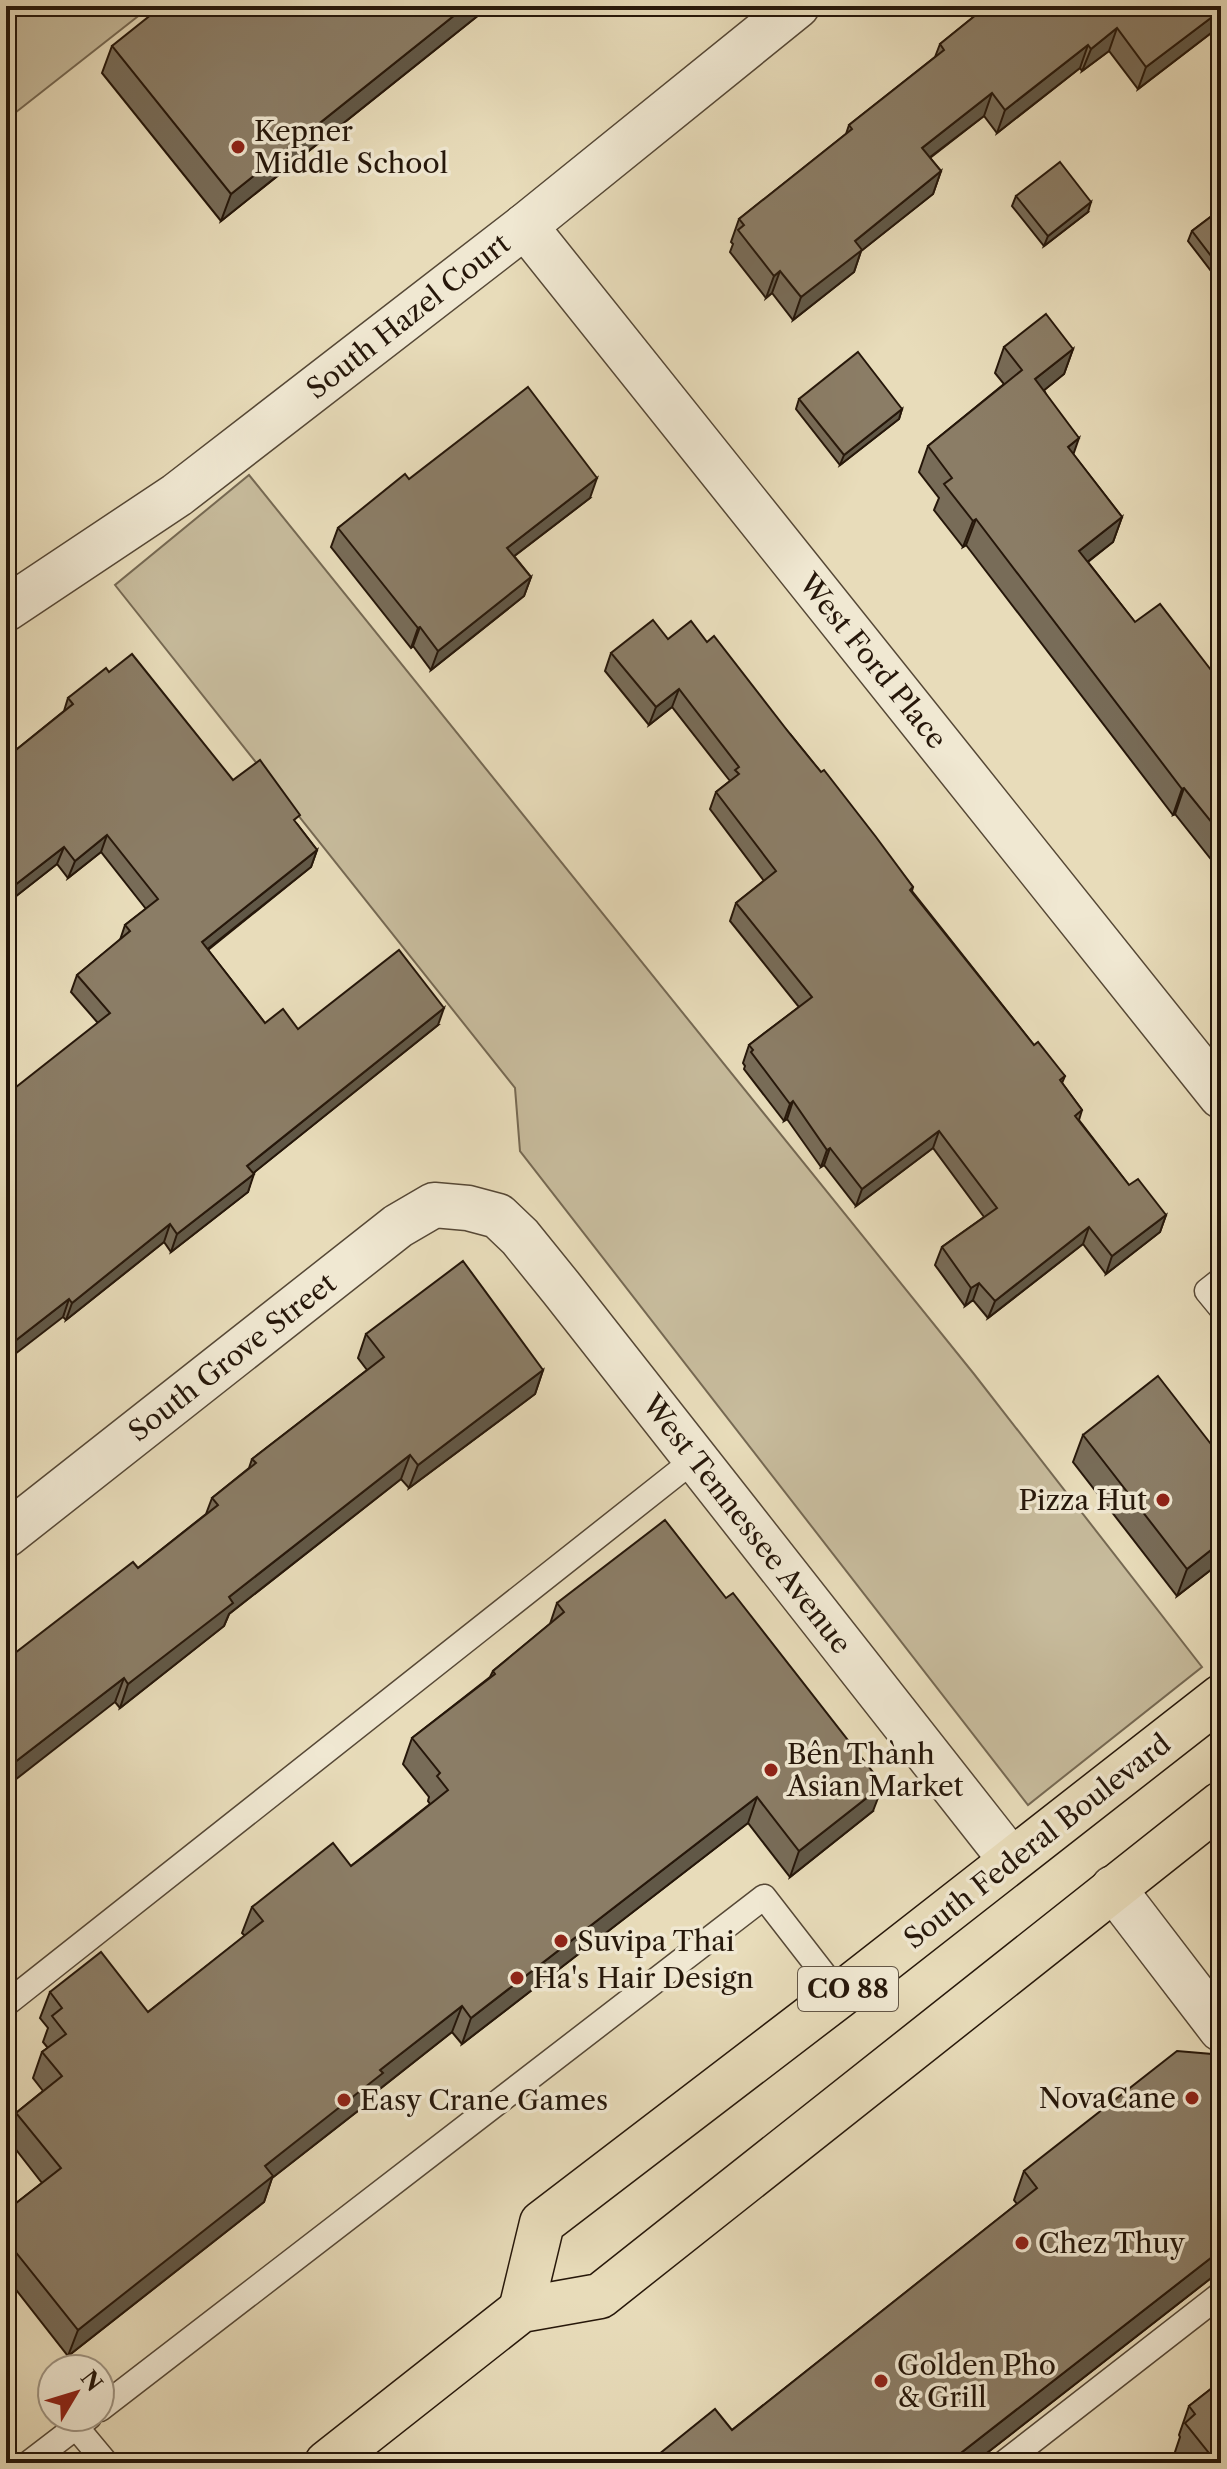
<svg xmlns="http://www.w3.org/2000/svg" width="1227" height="2469" viewBox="0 0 1227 2469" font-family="'Libre Caslon Text',serif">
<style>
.park{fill:#c7bb9c;stroke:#766953;stroke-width:2}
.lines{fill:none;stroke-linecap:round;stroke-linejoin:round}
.service-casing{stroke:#564836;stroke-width:27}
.minor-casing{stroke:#564836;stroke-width:47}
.primary-casing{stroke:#26170a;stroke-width:47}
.service{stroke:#f0e8d2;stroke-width:24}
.minor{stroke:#f0e8d2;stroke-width:44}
.primary{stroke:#e8dcba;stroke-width:44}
.wall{fill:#786c58;stroke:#26170a;stroke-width:2}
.shaded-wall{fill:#615847;stroke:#26170a;stroke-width:2}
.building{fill:#8b7d66;stroke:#26170a;stroke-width:2}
.poi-dot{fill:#8f2418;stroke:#f0e8d2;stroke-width:3}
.labels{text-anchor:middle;stroke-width:7;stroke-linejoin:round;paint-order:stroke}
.shield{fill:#f0e8d2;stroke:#635646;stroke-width:2}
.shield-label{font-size:26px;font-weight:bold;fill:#26170a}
.poi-label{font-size:28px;fill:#26170a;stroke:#f0e8d2;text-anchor:start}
.street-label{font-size:28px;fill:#26170a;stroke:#f0e8d2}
</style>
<rect width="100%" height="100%" fill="#e8dcba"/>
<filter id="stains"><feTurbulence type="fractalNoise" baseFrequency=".0025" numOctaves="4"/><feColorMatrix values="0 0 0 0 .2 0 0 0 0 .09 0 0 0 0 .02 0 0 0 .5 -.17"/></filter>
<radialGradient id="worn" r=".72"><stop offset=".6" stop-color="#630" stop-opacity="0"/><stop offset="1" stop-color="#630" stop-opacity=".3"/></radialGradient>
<g class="park">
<path d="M6 6H151L6 120Z"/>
<path d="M249 475 974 1374 1202 1667 1028 1805 520 1151 515 1088 115 585Z"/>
</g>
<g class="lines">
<defs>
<g id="service">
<path d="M1221 1280 1207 1291 1221 1308"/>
<path d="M6 2004 695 1459"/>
<path d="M100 2409 764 1897 840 1995"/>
<path d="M76 2427 106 2463"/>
<path d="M29 2463 89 2417"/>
<path d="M1004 2463 1221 2294"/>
</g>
<g id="minor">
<path d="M525 226 1221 1096"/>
<path d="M6 609 177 495 525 226 797 6"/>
<path d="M6 1535 398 1226 434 1205 468 1208 498 1216 520 1237 562 1289 1011 1860"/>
<path d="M1113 1888 1221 2029"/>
</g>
<g id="primary">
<path d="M521 2310 542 2223 840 1995 1221 1697"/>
<path d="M327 2463 521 2310 600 2296 1221 1804"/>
</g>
</defs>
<use href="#service" class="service-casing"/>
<use href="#minor" class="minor-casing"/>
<use href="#primary" class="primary-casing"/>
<use href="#service" class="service"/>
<use href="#minor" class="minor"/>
<use href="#primary" class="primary"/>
</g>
<g class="wall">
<path d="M490 6 221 221 102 73 112 46Z"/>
<path d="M987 6 1211 33 1138 89 1109 51 1082 71 1080 68 997 133 984 116 930 158 941 171 933 194 861 251 854 272 793 320 772 293 766 298 730 252 733 244 731 242 739 219 846 134 849 125 935 57 940 44Z"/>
<path d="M1016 196 1088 212 1044 246 1012 206Z"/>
<path d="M1221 209V284L1188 241 1192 231Z"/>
<path d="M1004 347 1073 349 1064 374 1044 390 1073 454 1122 517 1113 542 1088 562 1135 622 1221 683V872L1175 814 1173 815 966 545 963 547 934 510 939 498 919 472 928 446 1004 384 995 373Z"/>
<path d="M799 399 902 409 899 419 840 465 796 409Z"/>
<path d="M409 479 590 498 514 556 531 577 524 596 431 670 413 646 411 648 331 547 338 528Z"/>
<path d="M668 639 707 642 790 734 913 887 912 891 1034 1045 1065 1076 1062 1083 1082 1110 1079 1120 1129 1185 1166 1215 1160 1232 1106 1274 1083 1244 988 1318 973 1300 965 1306 935 1265 942 1247 984 1217 933 1148 856 1206 824 1165 821 1167 787 1119 784 1121 744 1069 745 1066 743 1063 749 1045 799 1007 730 921 736 903 764 881 710 809 716 792 730 781 672 707 649 725 605 671 611 653Z"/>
<path d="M109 672 233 780 297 824 317 850 311 867 208 950 265 1023 298 1029 438 1025 253 1173 248 1192 171 1252 164 1242 66 1320 63 1317 98 1023 71 992 77 975 120 940 125 925 146 909 101 852 68 878 57 864 6 904V758L64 711 68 698Z"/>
<path d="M366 1334 543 1370 535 1394 409 1488 401 1479 229 1614 224 1626 120 1708 115 1702 138 1568 206 1514 212 1498 249 1468 252 1459 367 1370 358 1358Z"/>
<path d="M1083 1435 1221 1562 1177 1596 1073 1462Z"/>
<path d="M557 1603 873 1811 790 1877 748 1823 462 2044 452 2032 376 2092 373 2099 272 2178 264 2202 68 2356 6 2277V2211L42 2183 7 2138 16 2113 43 2091 33 2078 42 2052 48 2048 43 2042 48 2028 40 2018 50 1992 148 2012 245 1936 242 1933 252 1907 351 1866 430 1804 428 1801 429 1797 403 1764 412 1738 490 1677 493 1671 550 1624Z"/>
<path d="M1221 2067V2280L1218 2279 1215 2275 974 2463H648L732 2430 1017 2204 1014 2200 1024 2171Z"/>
<path d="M1221 2381V2463H1184L1175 2452 1180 2437 1179 2435 1189 2406Z"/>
</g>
<g class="shaded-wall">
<path d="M466 6H490L221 221 231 194Z"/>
<path d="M1220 11 1211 33 1138 89 1146 67Z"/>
<path d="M1117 28 1109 51 1082 71 1091 49Z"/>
<path d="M1088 45 1080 68 997 133 1005 110Z"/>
<path d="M992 93 984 116 913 170 922 148Z"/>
<path d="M941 171 933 194 861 251 854 272 793 320 801 297 855 241Z"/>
<path d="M1091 202 1088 212 1044 246 1048 236Z"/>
<path d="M780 271 772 293 766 298 774 276Z"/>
<path d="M1073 349 1064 374 1026 405 1035 379Z"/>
<path d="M902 409 899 419 840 465 844 455Z"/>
<path d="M1079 438 1070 464 1068 447Z"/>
<path d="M597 478 590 498 500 567 507 548Z"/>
<path d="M1122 517 1113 542 1069 576 1079 551Z"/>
<path d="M976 519 966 545 963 547 973 521Z"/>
<path d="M531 577 524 596 431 670 438 651Z"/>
<path d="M420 627 413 646 411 648 418 628Z"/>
<path d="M679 689 672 707 649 725 656 707Z"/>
<path d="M1184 788 1175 814 1173 815 1182 789Z"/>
<path d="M107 835 101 852 68 878 75 861Z"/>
<path d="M64 847 57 864 6 904V892Z"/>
<path d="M317 850 311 867 195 959 202 942Z"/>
<path d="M444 1008 438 1025 241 1183 247 1166Z"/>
<path d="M793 1101 787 1119 784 1121 790 1104Z"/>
<path d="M939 1131 933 1148 856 1206 862 1189Z"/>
<path d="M830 1148 824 1165 821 1167 827 1150Z"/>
<path d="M254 1174 248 1192 171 1252 177 1234Z"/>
<path d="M1166 1215 1160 1232 1106 1274 1112 1256Z"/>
<path d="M170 1224 164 1242 66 1320 72 1303Z"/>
<path d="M1089 1227 1083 1244 988 1318 995 1301Z"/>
<path d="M979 1283 973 1300 965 1306 971 1288Z"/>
<path d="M69 1299 63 1317 6 1361V1348Z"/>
<path d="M543 1370 535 1394 409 1488 418 1465Z"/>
<path d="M410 1455 401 1479 229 1614 224 1626 120 1708 128 1684 229 1597Z"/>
<path d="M1221 1542V1562L1177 1596 1187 1569Z"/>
<path d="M124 1678 115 1702 6 1787V1769Z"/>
<path d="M883 1785 873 1811 790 1877 799 1851Z"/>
<path d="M757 1797 748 1823 462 2044 471 2018Z"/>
<path d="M462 2006 452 2032 376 2092 373 2099 272 2178 264 2202 68 2356 78 2330 265 2166 380 2070Z"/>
<path d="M1221 2250V2259L1215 2275 974 2463H948Z"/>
</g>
<g class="building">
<path d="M162 6H466L231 194 112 46Z"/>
<path d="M987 6H1215L1220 11 1146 67 1117 28 1091 49 1088 45 1005 110 992 93 922 148 941 171 855 241 862 250 801 297 780 271 774 276 738 230 744 225 739 219 852 129 849 125 944 50 940 44Z"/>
<path d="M1060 162 1091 202 1048 236 1016 196Z"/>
<path d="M1221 209V269L1192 231Z"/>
<path d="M1046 314 1073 349 1035 379 1079 438 1068 447 1122 517 1079 551 1135 622 1160 604 1221 683V834L1184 788 1182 789 976 519 973 521 944 484 952 478 928 446 1022 370 1004 347Z"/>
<path d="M858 352 902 409 844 455 799 399Z"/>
<path d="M528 387 597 478 507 548 531 577 438 651 420 627 418 628 338 528 405 474 409 479Z"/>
<path d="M653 620 668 639 691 621 707 642 714 636 790 734 821 772 824 770 876 837 913 887 910 890 1034 1045 1038 1042 1065 1076 1060 1080 1082 1110 1075 1116 1129 1185 1138 1179 1166 1215 1112 1256 1089 1227 995 1301 979 1283 971 1288 942 1247 997 1208 939 1131 862 1189 830 1148 827 1150 793 1101 790 1104 751 1052 753 1050 749 1045 812 997 736 903 776 871 716 792 739 774 735 770 739 767 679 689 656 707 611 653Z"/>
<path d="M132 654 233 780 260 760 300 815 294 820 317 850 202 942 265 1023 283 1009 298 1029 399 950 444 1008 247 1166 254 1174 177 1234 170 1224 72 1303 69 1299 6 1348V1095L110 1013 77 975 130 931 125 925 158 899 107 835 75 861 64 847 6 892V765L8 763 6 758 73 704 68 698 106 668 109 672Z"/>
<path d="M463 1261 543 1370 418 1465 410 1455 229 1597 233 1603 128 1684 124 1678 6 1769V1660L133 1562 138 1568 218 1505 212 1498 256 1463 252 1459 384 1357 366 1334Z"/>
<path d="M1158 1376 1221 1457V1542L1187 1569 1083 1435Z"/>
<path d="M665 1520 726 1598 733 1593 883 1785 799 1851 757 1797 471 2018 462 2006 380 2070 383 2073 265 2166 273 2176 78 2330 6 2240V2211L61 2168 16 2113 62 2076 42 2052 66 2034 52 2016 62 2008 50 1992 101 1952 148 2012 263 1921 252 1907 333 1843 351 1866 393 1834 448 1790 437 1776 440 1773 412 1738 495 1674 493 1671 564 1612 557 1603Z"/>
<path d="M1177 2051 1212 2054 1221 2067V2250L948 2463H648L715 2409 732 2430 1037 2188 1024 2171Z"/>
<path d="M1221 2381V2463H1217L1185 2423 1195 2414 1189 2406Z"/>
</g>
<g class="poi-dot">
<circle cx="238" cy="147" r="8"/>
<circle cx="1163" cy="1500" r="8"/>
<circle cx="771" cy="1770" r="8"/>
<circle cx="561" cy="1941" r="8"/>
<circle cx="517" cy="1978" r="8"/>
<circle cx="1192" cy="2098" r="8"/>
<circle cx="344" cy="2100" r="8"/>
<circle cx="1022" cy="2243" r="8"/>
<circle cx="881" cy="2381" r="8"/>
</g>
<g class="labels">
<rect class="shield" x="798" y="1967" width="100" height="44" rx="6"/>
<g class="shield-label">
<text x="848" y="1998">CO 88</text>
</g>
<g class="poi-label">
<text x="254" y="141">Kepner<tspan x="254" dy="32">Middle School</tspan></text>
<text x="1147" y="1510" text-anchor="end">Pizza Hut</text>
<text x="787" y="1764">Bên Thành<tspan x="787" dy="32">Asian Market</tspan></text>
<text x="577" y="1951">Suvipa Thai</text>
<text x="533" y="1988">Ha's Hair Design</text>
<text x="1176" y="2108" text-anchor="end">NovaCane</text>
<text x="360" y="2110">Easy Crane Games</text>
<text x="1038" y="2253">Chez Thuy</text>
<text x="897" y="2375">Golden Pho<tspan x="897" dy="32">&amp; Grill</tspan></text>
</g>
<g class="street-label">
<text transform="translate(408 316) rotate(-38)" y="10">South Hazel Court</text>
<text transform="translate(873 661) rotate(51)" y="10">West Ford Place</text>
<text transform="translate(232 1357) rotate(-38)" y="10">South Grove Street</text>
<text transform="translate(747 1524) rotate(52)" y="10">West Tennessee Avenue</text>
<text transform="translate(1037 1841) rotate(-38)" y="10">South Federal Boulevard</text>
</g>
</g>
<rect width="1227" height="2469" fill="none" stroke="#e8dcba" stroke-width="32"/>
<rect x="8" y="8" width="1211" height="2453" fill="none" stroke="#26170a" stroke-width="4"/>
<rect x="16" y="16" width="1195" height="2437" fill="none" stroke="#26170a" stroke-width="2"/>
<g transform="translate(76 2393) rotate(52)"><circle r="38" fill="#f0e8d2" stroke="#9f9482" stroke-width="2"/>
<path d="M0-6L14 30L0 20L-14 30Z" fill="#8f2418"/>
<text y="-12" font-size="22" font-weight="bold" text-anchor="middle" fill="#26170a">N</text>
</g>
<rect width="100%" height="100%" filter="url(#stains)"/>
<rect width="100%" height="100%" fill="url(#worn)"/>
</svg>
